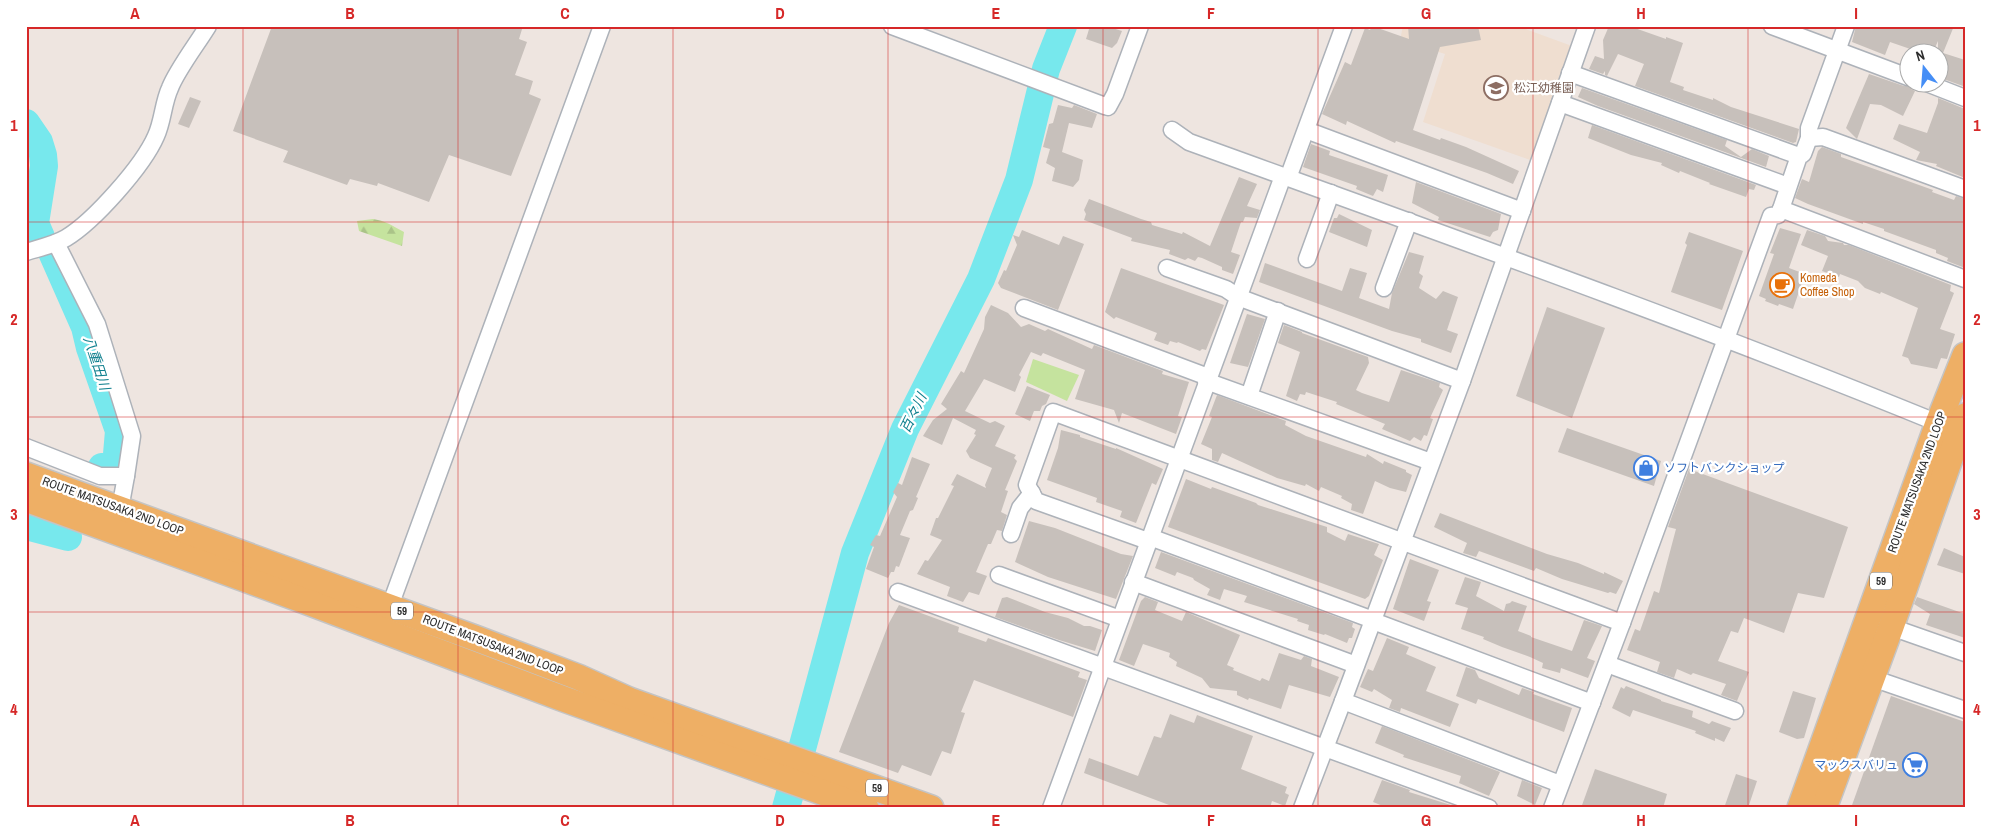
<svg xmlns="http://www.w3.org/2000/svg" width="1991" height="834" viewBox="0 0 1991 834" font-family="'Archivo Narrow','Noto Sans JP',sans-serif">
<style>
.education{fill:#efded0}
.forest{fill:url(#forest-firs)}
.park{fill:#c5e39e}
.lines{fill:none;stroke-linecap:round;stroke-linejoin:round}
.river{stroke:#77e8ed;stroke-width:28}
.building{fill:#c7c0bb}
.minor-casing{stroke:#adb2b9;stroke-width:19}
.primary-casing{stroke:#c4c4c4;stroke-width:28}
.minor{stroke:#fff;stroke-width:16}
.primary{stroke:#eeaf65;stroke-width:25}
.grid{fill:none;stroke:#d62828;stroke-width:1;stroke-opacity:0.55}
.labels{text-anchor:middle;stroke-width:4.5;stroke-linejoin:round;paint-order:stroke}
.shield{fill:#fff;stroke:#6c6c6c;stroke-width:1}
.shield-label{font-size:11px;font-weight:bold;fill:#2d2d2d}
.education-label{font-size:12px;fill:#785e54;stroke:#fff;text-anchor:start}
.food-label{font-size:12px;fill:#c56008;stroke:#fff;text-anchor:start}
.shop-label{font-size:12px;fill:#366cbe;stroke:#fff;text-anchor:start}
.street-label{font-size:12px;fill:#2d2d2d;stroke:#fff}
.water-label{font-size:14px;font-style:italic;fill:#11818f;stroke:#fff}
.neatline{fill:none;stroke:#d62828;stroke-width:2}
.grid-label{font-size:16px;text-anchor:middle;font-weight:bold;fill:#d62828}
</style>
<defs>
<pattern id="forest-firs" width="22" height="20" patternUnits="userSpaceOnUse" patternTransform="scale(1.25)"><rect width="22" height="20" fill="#c5e39e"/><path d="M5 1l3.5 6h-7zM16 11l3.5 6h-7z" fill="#aac388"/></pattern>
</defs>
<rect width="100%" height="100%" fill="#eee5e0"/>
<path class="education" d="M1403 26H1517L1572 46 1533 161 1423 122 1445 54 1400 40Z"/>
<path class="forest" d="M373 219C387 221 392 226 404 232L402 246 359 231 357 221Z"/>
<path class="park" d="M1033 359 1079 375 1067 401 1026 382Z"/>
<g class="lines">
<g class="river">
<path d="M26 123 39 142 43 155 44 166 35 223 41 237"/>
<path d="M51 250 85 327 90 348 119 431 116 466 102 467"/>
<path d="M26 526 68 537"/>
<path d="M786 808 855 553 905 429 981 279 1019 180 1046 69 1063 26"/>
</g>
</g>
<g class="building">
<path d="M272 26H523L519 39 527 42 515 75 533 81 529 94 541 99 511 176 449 155 429 202 378 183 377 186 350 179 347 185 283 162 288 151 233 131Z"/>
<path d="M1090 26H1106L1122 31 1117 43 1112 48 1086 39Z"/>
<path d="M1372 26 1409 39 1408 26H1478L1481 40 1440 47 1413 130 1440 140 1441 138 1466 147 1519 171 1513 184 1487 173 1396 141 1395 143 1347 121 1346 125 1322 114 1345 62 1351 65 1365 28 1370 30Z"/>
<path d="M1609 26H1629L1666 39V37L1683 43 1670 82 1684 87 1683 90 1713 100V98L1731 107 1799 129 1796 142 1793 143 1635 86 1644 64 1618 54 1607 76 1605 75V71L1603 74 1589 69 1595 56 1604 59 1603 40Z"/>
<path d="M1856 26H1954L1943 53 1965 60V83L1963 86 1938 77V41L1933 52H1919L1890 42 1885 55 1852 42Z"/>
<path d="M1869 74 1904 86H1911V89L1915 91 1903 116 1881 105 1870 104 1857 139 1846 128Z"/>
<path d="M1582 88 1727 140 1725 146 1741 157 1752 149 1769 156 1766 167 1598 106 1578 97Z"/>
<path d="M190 97 201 101 189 128 178 124Z"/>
<path d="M1938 98 1965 109V178L1936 166 1937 164 1916 160 1920 152 1893 139 1899 124 1927 133 1938 103Z"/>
<path d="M1058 105 1072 108 1074 105 1097 114 1092 128 1069 123 1062 152 1083 160 1079 180 1073 187 1052 181 1055 168 1046 163 1050 149 1043 147 1049 124 1053 123Z"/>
<path d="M1592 125 1756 185 1754 190 1749 189 1746 197 1709 184 1710 183 1680 171 1679 173 1661 165 1662 163 1631 155 1588 138Z"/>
<path d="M1311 144 1330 151 1329 155 1388 175 1383 192 1377 189 1373 196 1356 189 1357 186 1303 167Z"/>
<path d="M1822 147 1841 154V157L1933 190 1932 192 1954 200 1956 196 1965 199V268L1947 261 1948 258 1936 253V250L1884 231V229L1863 222V224L1808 204 1795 198 1802 179 1809 182 1818 151Z"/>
<path d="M1239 177 1257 184 1247 206 1260 210 1257 218 1245 217 1243 222H1241L1231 252 1240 255 1233 274 1222 270V267L1202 258 1198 257 1195 261 1188 258 1185 260 1169 254 1170 250 1131 241 1132 238 1084 220 1086 214 1084 210 1089 199 1141 219 1151 222 1152 225 1182 234 1183 232 1210 246Z"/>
<path d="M1416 182 1501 214 1498 230 1493 232 1490 237 1438 220 1439 217 1412 203Z"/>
<path d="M1339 214 1372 230 1367 247 1329 232 1334 218H1337Z"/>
<path d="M1780 228 1801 234 1789 268 1805 274 1793 309 1779 304 1778 306 1765 301 1766 299 1759 296 1774 254 1770 253Z"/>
<path d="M1022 230 1059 245 1063 236 1084 244 1058 310 1001 288 998 283 1004 270 1006 271 1017 245 1013 235 1019 237Z"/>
<path d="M1807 230 1825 236 1828 241 1843 243 1844 245H1849L1951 285 1950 291 1954 293 1940 329 1955 334 1947 359 1941 358 1937 369 1911 364 1908 358 1902 356 1918 308 1881 292 1880 294 1865 288 1858 281 1840 274 1839 277 1822 271 1828 256 1801 245Z"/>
<path d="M1689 232 1743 251 1722 310 1671 292 1687 245 1685 243Z"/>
<path d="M1409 252 1424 256 1419 273 1423 276 1419 288 1436 299 1443 291 1458 297 1447 330 1458 334 1451 353 1421 342V339L1392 331 1259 282 1265 263 1342 291 1350 268 1367 273 1359 298 1389 309 1392 293Z"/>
<path d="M1121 268 1224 305 1206 350 1202 349 1200 351 1178 342 1177 343 1170 341 1168 345 1154 340 1157 333 1116 317 1114 319 1105 312Z"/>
<path d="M991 305 1008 313 1021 327 1029 324 1045 331 1048 329 1092 349 1094 345 1163 371 1162 374 1189 382 1178 416 1182 417 1176 434 1122 413 1119 423 1114 410 1075 399 1085 370 1043 353 1041 356 1031 352 1019 375 1021 377 1015 392 984 379 965 411 990 423 995 421 1005 426 995 446 1016 455 1014 458 1017 461 1005 490 1008 491 1001 512 1007 515 1002 531 997 530 991 544H988L976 572 987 576 979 595 969 592 963 602 947 596 950 587 917 574 925 560 928 561 942 540 930 535 936 518H938L954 486 951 485 957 474 986 488 985 485 992 468 970 458 966 451 976 435 974 434 976 430 953 418 942 445 923 436 933 420 947 409 941 404 961 371 964 373 984 329 985 317Z"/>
<path d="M1547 307 1605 328 1572 418 1516 396Z"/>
<path d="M1247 314 1265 319 1248 367 1230 363Z"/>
<path d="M1284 325 1302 332V333L1368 357 1369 363 1356 390 1362 393 1389 402 1401 370 1440 383 1439 387 1443 390 1430 418 1433 419 1427 436 1424 435 1421 441 1414 437 1410 441 1382 429 1385 424 1336 404 1337 402 1306 392 1305 395 1300 394 1297 401 1286 396 1300 352 1278 343Z"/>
<path d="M1027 386 1050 395 1046 404 1042 406 1040 411H1034L1030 421 1015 414Z"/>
<path d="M1217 395 1286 421 1285 425 1306 436 1366 457 1367 454 1383 464 1384 461 1406 470V472L1412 475 1406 492 1390 488 1375 481 1363 514 1351 510 1352 504 1341 498 1342 496 1321 487 1319 491 1306 484 1305 486 1277 478 1222 453 1218 462 1212 460V449L1201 444 1212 417 1209 416Z"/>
<path d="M1567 428 1661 461 1654 486 1558 452Z"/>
<path d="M1061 430 1080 435V437L1116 449V448L1163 469 1156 485 1152 483 1136 523 1120 517 1122 511 1096 502 1097 498 1047 480 1058 448Z"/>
<path d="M912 457 930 464 916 497 918 498 913 510 910 511 900 535 910 538 899 567 896 566 894 572H891L888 578 866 569 874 547 870 545 876 535 880 536 897 497 893 492 898 483 902 485Z"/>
<path d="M1689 469 1848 527 1824 598 1798 593 1784 633 1744 618 1738 633 1731 631 1718 661 1749 672 1737 701 1721 695 1726 684 1693 673 1691 675 1677 669 1674 678 1657 672 1660 662 1627 650 1635 629 1640 631 1654 591 1659 593 1676 529 1668 527Z"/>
<path d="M1186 479 1211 489 1212 487 1256 503 1258 505 1327 527V532L1345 541 1348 534 1379 544 1374 555 1383 560 1369 596 1365 599 1168 527Z"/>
<path d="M1440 513 1547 554 1578 563 1604 574V572L1623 581 1616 594 1610 592 1608 593 1562 579 1536 568 1534 571 1479 551 1476 557 1463 553 1467 543 1434 527Z"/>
<path d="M1029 521 1055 528 1121 554 1133 556 1116 599 1048 577 1015 562Z"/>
<path d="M1944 548 1965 557V574L1937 565Z"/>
<path d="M1161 552 1353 623 1352 627 1355 629 1352 638H1349L1347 643 1325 634 1324 635 1308 630 1309 625 1297 621 1298 619 1244 602 1247 596 1224 589 1220 600 1207 595 1210 589 1194 580 1193 578 1177 572 1175 576 1155 568Z"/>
<path d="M1410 559 1439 570 1427 601 1431 602 1424 621 1393 609Z"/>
<path d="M1465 577 1481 582 1476 596 1504 611 1506 604 1510 603 1512 601 1527 606 1518 631 1531 636V637L1572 651 1584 620 1602 626 1587 658 1595 661 1588 678 1561 668 1560 673 1542 668 1543 663 1530 657 1502 647 1483 639 1484 637 1461 629 1468 608 1455 604Z"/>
<path d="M1007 597 1045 612 1068 618 1084 626H1090L1102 630 1095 651 1059 640 995 617 1002 598Z"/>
<path d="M1145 597 1158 602 1155 610 1182 621 1186 612 1240 635 1227 665 1234 668 1233 670 1260 681 1262 678 1269 681 1279 653 1301 660 1304 656 1312 659 1311 666 1339 677 1330 697 1289 685 1281 709 1249 698 1248 700 1237 695V691L1210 688 1202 678 1176 666 1177 662 1169 657 1170 653 1143 644 1134 666 1119 660 1141 601Z"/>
<path d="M1917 597 1965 614V638L1926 625 1930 614 1914 604Z"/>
<path d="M899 605 959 627 958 632 986 642 988 638 1080 672 1078 677 1087 680 1073 717 974 680 961 712 965 713 951 754 942 751 931 776 902 765 898 773 839 752 889 623Z"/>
<path d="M1387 638 1409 647 1406 654 1436 667 1426 691 1459 704 1450 727 1401 708 1400 712 1389 708 1392 700 1374 689 1372 692 1360 687 1368 669 1373 671Z"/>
<path d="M1466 667 1475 670 1479 678 1519 695 1522 688 1534 692 1533 694 1572 708 1564 732 1478 699 1476 704 1456 696Z"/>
<path d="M1626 686 1661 700V701L1693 711 1692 717 1709 724 1712 721 1731 728 1724 742 1715 738V741L1695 733 1696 731 1633 710 1630 717 1612 708 1621 687 1624 689Z"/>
<path d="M1793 691 1816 698 1804 738 1797 739 1779 732Z"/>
<path d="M1891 696 1965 722V808H1851Z"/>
<path d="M1170 714 1194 723 1197 715 1253 736 1241 769 1287 787 1285 793 1289 795 1285 806 1272 801 1270 808H1177L1084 773 1089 758 1138 776 1154 736 1161 738Z"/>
<path d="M1382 726 1500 772 1489 796 1459 783 1461 776 1403 757 1404 755 1375 743Z"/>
<path d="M1595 769 1667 794 1663 808H1581Z"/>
<path d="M1736 774 1757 781 1748 808H1724Z"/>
<path d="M1382 780 1410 790 1409 792 1454 806 1453 808H1388L1373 802Z"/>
<path d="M1522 780 1542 788 1535 805 1517 796Z"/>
</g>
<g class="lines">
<defs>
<g id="minor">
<path d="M892 26 1105 106"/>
<path d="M1772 26 1908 77"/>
<path d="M1570 73 1799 156"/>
<path d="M1924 82 1965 98"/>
<path d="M1560 103 1788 186"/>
<path d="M1108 107 1115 94 1140 26"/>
<path d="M1172 130 1189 142C1440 233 1691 322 1938 423"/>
<path d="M1314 133 1522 211"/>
<path d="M1809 138 1823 137 1965 189"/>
<path d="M1288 178 1344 26"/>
<path d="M1781 209 1965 279"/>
<path d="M56 243 97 324 132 436 126 476"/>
<path d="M26 252C39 248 54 245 66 238 94 221 143 166 156 136 163 121 163 103 170 88 177 70 197 44 208 26"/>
<path d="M1307 259 1331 193"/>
<path d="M1167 268 1226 289 1238 297 1462 381"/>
<path d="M1384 288 1409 221"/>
<path d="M1024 308 1208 377"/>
<path d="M1206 381 1431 462"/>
<path d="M1249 396 1278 311"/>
<path d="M26 447 100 476H126L120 509"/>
<path d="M1011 534 1020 508 1032 493"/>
<path d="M1150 537 1373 620"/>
<path d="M1148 541 1036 501 1027 485 1053 412 1622 623"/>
<path d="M999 575 1120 619"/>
<path d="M1133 582 1356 665"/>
<path d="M898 592 1489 808"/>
<path d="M390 606 602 26"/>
<path d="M1373 621 1592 703"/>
<path d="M1891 627 1965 653"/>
<path d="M1607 664 1735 711"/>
<path d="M1872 678 1965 710"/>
<path d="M1343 701 1560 784"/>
<path d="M1051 808 1283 176"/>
<path d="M1302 808 1343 701 1462 381 1587 26"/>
<path d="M1552 808 1622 623 1771 216 1778 215 1781 209 1799 156 1803 154 1809 138V128L1846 26"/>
</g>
<g id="primary">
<path d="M26 475 475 638 578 677 629 700 931 808"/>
<path d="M26 499 313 604 561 698 866 808"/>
<path d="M1800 808 1938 423 1965 355"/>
<path d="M1824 808 1891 627 1965 416"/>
</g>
</defs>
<use href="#minor" class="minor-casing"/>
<use href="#primary" class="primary-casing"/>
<use href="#minor" class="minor"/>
<use href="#primary" class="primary"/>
</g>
<path class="grid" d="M243 26V808M458 26V808M673 26V808M888 26V808M1103 26V808M1318 26V808M1533 26V808M1748 26V808M26 222H1965M26 417H1965M26 612H1965"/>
<defs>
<symbol id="school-ring" viewBox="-11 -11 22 22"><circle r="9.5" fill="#fff" stroke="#8d6e63" stroke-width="1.5"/><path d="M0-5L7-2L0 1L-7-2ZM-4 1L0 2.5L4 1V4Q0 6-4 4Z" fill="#8d6e63"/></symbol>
<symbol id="cafe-ring" viewBox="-11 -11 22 22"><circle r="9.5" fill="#fff" stroke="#e8710a" stroke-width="1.5"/><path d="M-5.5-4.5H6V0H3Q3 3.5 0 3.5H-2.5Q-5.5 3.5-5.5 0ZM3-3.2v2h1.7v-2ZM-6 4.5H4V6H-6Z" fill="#e8710a"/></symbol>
<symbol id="shop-ring" viewBox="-11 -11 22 22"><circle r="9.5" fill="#fff" stroke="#3f7fe0" stroke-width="1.5"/><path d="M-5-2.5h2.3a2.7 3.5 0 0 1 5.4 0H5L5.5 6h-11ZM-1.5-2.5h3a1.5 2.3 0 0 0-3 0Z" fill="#3f7fe0"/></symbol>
<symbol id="supermarket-ring" viewBox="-11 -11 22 22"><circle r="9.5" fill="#fff" stroke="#3f7fe0" stroke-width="1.5"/><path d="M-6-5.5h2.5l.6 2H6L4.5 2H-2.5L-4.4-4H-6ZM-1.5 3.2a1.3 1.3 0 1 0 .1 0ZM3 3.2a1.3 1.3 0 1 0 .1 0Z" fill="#3f7fe0"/></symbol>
</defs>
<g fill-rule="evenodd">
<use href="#school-ring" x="1482" y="74" width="28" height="28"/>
<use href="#cafe-ring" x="1768" y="271" width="28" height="28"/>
<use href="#shop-ring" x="1632" y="454" width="28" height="28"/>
<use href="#supermarket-ring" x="1901" y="751" width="28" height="28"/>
</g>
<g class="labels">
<g class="shield">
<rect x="1870" y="572.5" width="22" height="17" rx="4"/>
<rect x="391" y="602.5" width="22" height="17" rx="4"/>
<rect x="866" y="779.5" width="22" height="17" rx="4"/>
</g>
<g class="shield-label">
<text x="1881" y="585">59</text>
<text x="402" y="615">59</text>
<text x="877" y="792">59</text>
</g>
<g class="education-label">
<text x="1514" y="92">松江幼稚園</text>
</g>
<g class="food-label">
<text x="1800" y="282">Komeda<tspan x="1800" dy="14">Coffee Shop</tspan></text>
</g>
<g class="shop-label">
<text x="1664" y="472">ソフトバンクショップ</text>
<text x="1898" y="769" text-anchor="end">マックスバリュ</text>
</g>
<g class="street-label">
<text transform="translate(1917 482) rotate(-70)" y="4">ROUTE MATSUSAKA 2ND LOOP</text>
<text transform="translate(113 506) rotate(20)" y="4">ROUTE MATSUSAKA 2ND LOOP</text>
<text transform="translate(493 645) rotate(21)" y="4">ROUTE MATSUSAKA 2ND LOOP</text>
</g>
<g class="water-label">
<text transform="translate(97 363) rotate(72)" y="5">八重田川</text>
<text transform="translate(913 413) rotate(-64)" y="5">百々川</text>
</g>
</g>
<rect width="1991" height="834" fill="none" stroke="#ffffff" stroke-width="55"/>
<g transform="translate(1924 68) rotate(343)"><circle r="24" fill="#ffffff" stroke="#ababab"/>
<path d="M0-4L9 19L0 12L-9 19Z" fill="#458ef6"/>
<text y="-8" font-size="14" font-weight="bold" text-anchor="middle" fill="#2d2d2d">N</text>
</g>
<rect x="28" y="28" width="1936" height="778" class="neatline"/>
<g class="grid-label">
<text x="135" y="19">A</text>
<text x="350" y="19">B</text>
<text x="565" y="19">C</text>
<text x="780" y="19">D</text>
<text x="996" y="19">E</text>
<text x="1211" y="19">F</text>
<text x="1426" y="19">G</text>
<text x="1641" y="19">H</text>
<text x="1856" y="19">I</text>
<text x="14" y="131">1</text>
<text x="1977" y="131">1</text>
<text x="14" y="325">2</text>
<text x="1977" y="325">2</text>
<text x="14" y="520">3</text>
<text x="1977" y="520">3</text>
<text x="14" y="715">4</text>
<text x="1977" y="715">4</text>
<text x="135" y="826">A</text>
<text x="350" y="826">B</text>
<text x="565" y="826">C</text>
<text x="780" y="826">D</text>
<text x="996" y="826">E</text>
<text x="1211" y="826">F</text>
<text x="1426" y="826">G</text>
<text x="1641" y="826">H</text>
<text x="1856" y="826">I</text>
</g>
</svg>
